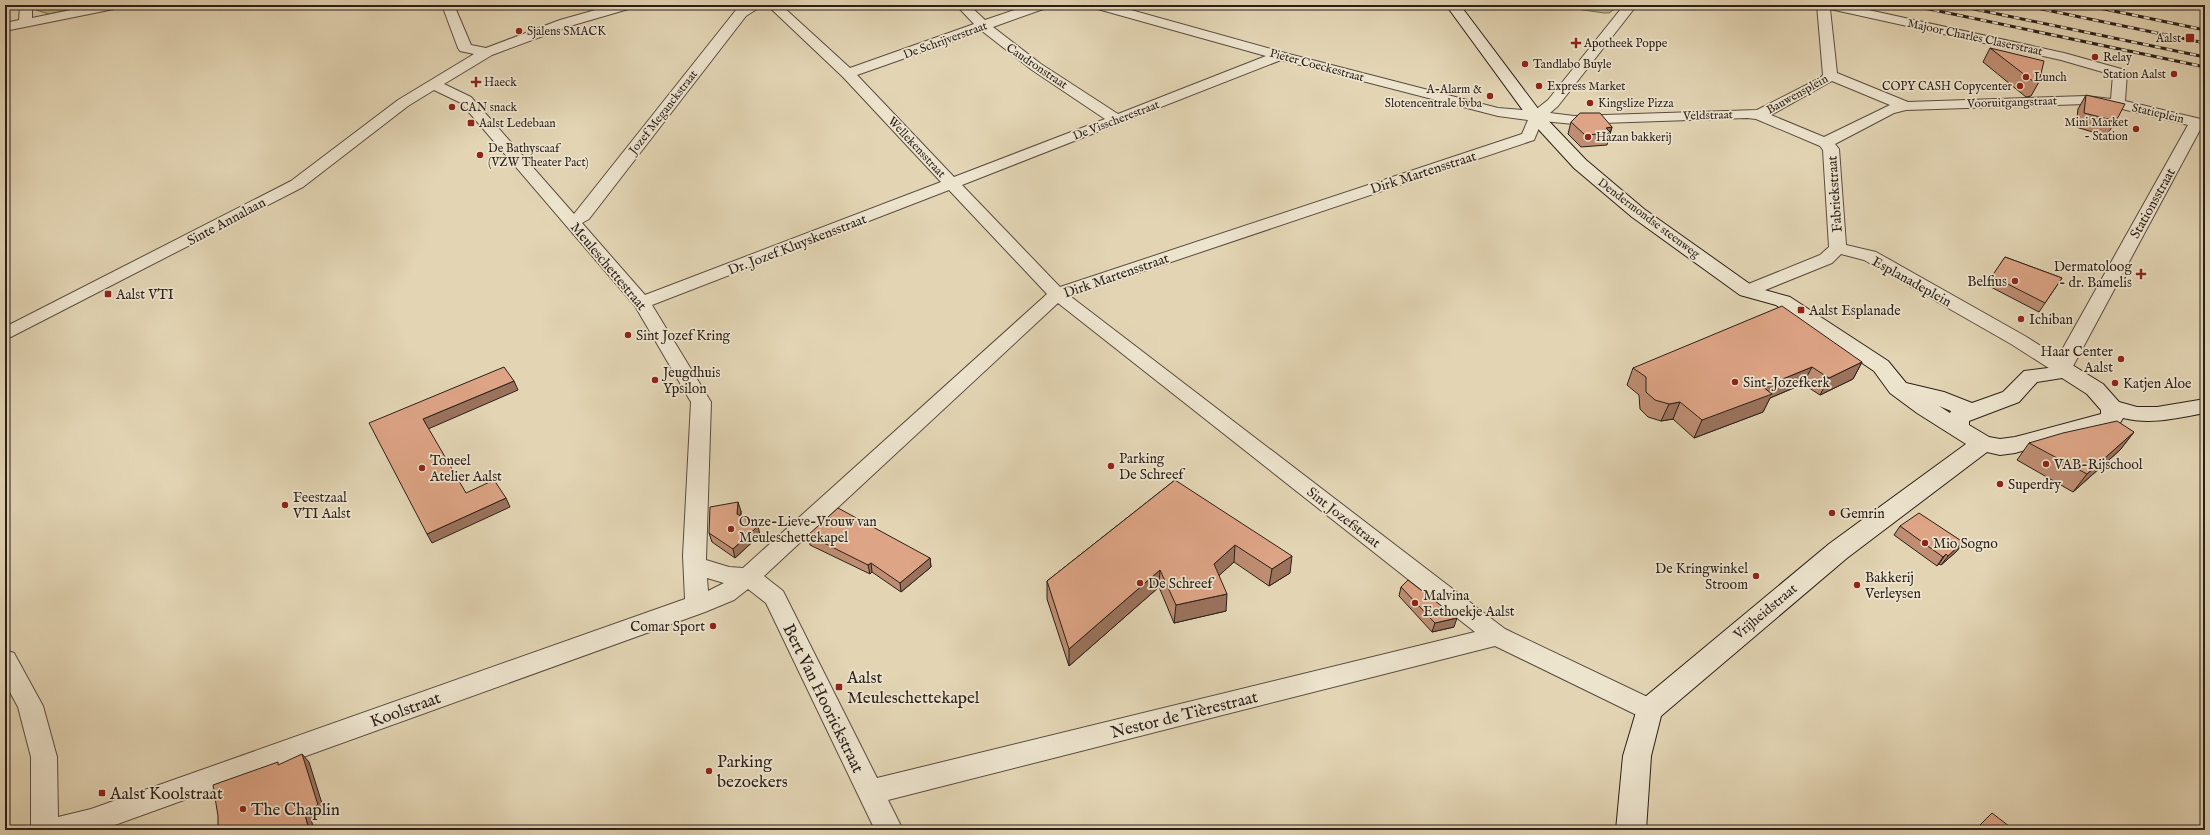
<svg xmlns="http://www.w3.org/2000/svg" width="2210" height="835" viewBox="0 0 2210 835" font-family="'IM FELL English',serif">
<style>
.green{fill:#bcbb87;stroke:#746d50}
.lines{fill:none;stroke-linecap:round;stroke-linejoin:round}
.street-casing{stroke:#594c40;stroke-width:2}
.secondary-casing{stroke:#2b1f19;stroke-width:2}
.street{fill:#ede4ce;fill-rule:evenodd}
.secondary{fill:#ede4ce;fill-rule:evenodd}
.rail-casing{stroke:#2b1f19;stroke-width:3}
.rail{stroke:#ede4ce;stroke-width:2;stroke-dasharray:6;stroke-linecap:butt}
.wall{fill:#be8d72;stroke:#2b1f19}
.shaded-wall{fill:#9b735d;stroke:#2b1f19}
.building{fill:#dda485;stroke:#2b1f19}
.poi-dot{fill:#8f2418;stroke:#ede4ce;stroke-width:1.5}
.labels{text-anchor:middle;stroke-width:3.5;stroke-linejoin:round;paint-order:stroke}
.far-poi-label{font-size:12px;fill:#2b1f19;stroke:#ede4ce;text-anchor:start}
.far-street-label{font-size:12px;fill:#2b1f19;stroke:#ede4ce}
.street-label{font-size:14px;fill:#2b1f19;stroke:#ede4ce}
.poi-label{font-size:14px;fill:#2b1f19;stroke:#ede4ce;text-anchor:start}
.near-poi-label{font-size:17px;fill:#2b1f19;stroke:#ede4ce;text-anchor:start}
.near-street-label{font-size:17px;fill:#2b1f19;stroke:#ede4ce}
</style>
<rect width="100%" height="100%" fill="#e3d5b4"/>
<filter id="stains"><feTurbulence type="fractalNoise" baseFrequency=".005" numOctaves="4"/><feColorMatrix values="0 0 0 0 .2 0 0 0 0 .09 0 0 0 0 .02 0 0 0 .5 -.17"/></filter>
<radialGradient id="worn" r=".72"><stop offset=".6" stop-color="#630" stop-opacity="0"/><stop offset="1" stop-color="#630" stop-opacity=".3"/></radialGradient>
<g class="green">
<path d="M37 5H93L49 14 36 10Z"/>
<path d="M1564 5H1605L1616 8 1609 13H1604L1570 8Z"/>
</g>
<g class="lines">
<defs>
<g id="street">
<path d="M20 5H32V18L95 5H120L114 9 5 31V23L19 20Z"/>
<path d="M442 5H454L471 45 486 48 560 20 613 5H633L632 8 570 26 492 55 444 84 471 97 574 214 736 10 747 5H763L746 16 589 219 582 223 645 295 941 182 843 77 767 5H781L850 68 974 24 956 5H969L985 20 1029 5H1047L1046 8 993 27 1041 64 1118 114 1266 56 1094 8 1093 5H1113L1285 53 1498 108 1534 111 1548 100 1624 5H1637L1558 106 1550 113 1574 116 1757 110 1820 78 1823 75 1817 5H1846L2064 53 2125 70 2127 73 2125 101 2205 120V128H2201L2072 368 2069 372 2062 374 2055 372 2011 344 1864 260 1841 254 1832 263 1753 295 1747 296 1741 295 1738 291 1741 287 1820 255 1829 247 1823 150 1820 146 1756 119 1747 118 1574 124 1542 121 1534 140 1070 296 1505 629 1658 702 1662 710 1658 718 1649 721 1495 646 888 800 903 830H875L766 603 748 589 734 600 705 612 101 830H31V757L18 707 5 683V650L14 653 43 706 57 757 58 817 91 809 685 599 683 556 691 402 635 306 461 103 434 90 408 106 303 187 5 340V327L291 181 398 100 474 54 460 51 458 48ZM1830 9 2061 60 2113 75 2111 99 2086 96 1908 102 1837 73ZM982 31 1032 70 1105 119 954 177 857 75ZM1281 60 1498 116 1528 120 1522 134 1060 287 962 185ZM1832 81 1890 105 1824 137 1771 115ZM2086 104 2118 108 2188 125 2058 357 2025 336 1876 252 1846 245 1839 149 1835 144 1894 113 1906 110ZM949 190 1047 294 743 568 729 567 706 560 711 402 652 305ZM1058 303 1475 632 877 778 783 591 764 576ZM707 578 724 583 708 591Z"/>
</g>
<path id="secondary" d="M1446 5H1460L1542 114 1586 160 1644 209 1754 287 1790 297 1888 361 1906 383 1944 392 1972 403 2003 392 2024 371 2048 368 2062 361 2069 363 2103 384 2119 402 2137 407H2157L2205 399V413C2177 418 2151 425 2123 418L2120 423 2015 453 2000 455 1987 452 1847 558 1661 716 1651 756 1646 830H1616L1623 756 1639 702 1829 544 1966 444 1917 413 1890 393 1874 371 1776 305 1740 295 1632 217 1574 168 1530 120ZM2062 378 2087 394 2101 410V414L2015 437 2000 439 1989 437 1969 425V421L2019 402 2037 382ZM1939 406 1951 411 1950 413Z"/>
</defs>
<use href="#street" class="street-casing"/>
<use href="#secondary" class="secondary-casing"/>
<use href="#street" class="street"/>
<use href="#secondary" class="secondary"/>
<defs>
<g id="rail">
<path d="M1910 5 2205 67"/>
<path d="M1955 5 2205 57"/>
<path d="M2022 5 2205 43"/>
<path d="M2085 5 2205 30"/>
</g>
</defs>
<use href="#rail" class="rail-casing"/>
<use href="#rail" class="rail"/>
</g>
<g class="wall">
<path d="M1605 5H1618L1616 8Z"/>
<path d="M1990 48 2039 82 2031 96 2026 97 1983 62Z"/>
<path d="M2086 95 2116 121 2106 136 2076 127 2078 109Z"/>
<path d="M1571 122 1612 127 1607 145 1581 147 1568 134Z"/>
<path d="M2005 257 2062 278 2039 312 1987 285Z"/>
<path d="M1862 362 1853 379 1820 395 1803 384 1770 398 1763 412 1694 438 1673 419 1661 421 1648 417 1640 409 1639 395 1627 385 1633 368Z"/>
<path d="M2134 432 2120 450 2073 492 2017 460 2029 443Z"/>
<path d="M1175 480 1290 573 1269 586 1234 562 1219 575 1226 611 1174 623 1159 587 1069 666 1047 599V581Z"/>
<path d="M741 511V516L760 535 735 558 712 542 709 533Z"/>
<path d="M1900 526 1963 542 1957 551 1941 565 1939 564 1937 566 1894 535Z"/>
<path d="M808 535 930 558 931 567 901 592 872 572 870 574 810 545Z"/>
<path d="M1401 587 1454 627 1432 632 1399 596Z"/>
</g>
<g class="shaded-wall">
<path d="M1612 127 1610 133 1606 128Z"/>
<path d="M1862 362 1853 379 1820 395 1829 378Z"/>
<path d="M1812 367 1803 384 1770 398 1763 412 1694 438 1702 420 1763 387Z"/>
<path d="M514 381 518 390 428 429 423 419Z"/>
<path d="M1680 402 1673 419 1661 421 1669 404Z"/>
<path d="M2134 432 2120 450 2073 492 2087 474Z"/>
<path d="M506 498 510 507 432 543 427 534Z"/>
<path d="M738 502 741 511 740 523 737 514Z"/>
<path d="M758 526 760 535 735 558 733 549Z"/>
<path d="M1963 542 1957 551 1941 565 1948 556Z"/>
<path d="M1235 545 1234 562 1213 581 1214 564Z"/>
<path d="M1946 554 1939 564 1937 566 1943 557Z"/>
<path d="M1292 556 1290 573 1269 586 1272 569Z"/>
<path d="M930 558 931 567 901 592 900 583Z"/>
<path d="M871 563 872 572 870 574 868 565Z"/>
<path d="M1160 570 1159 587 1069 666V649Z"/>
<path d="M1227 594 1226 611 1174 623 1176 605Z"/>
<path d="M1457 618 1454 627 1432 632 1435 623Z"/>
<path d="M302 754 309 762 325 813 311 819 314 830H309L304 811Z"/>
</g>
<g class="building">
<path d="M1990 48 2044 61 2039 82H2034Z"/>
<path d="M2086 95 2125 104 2116 121 2084 113Z"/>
<path d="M1580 113H1600L1612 127 1606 128 1611 133 1585 135 1571 122Z"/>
<path d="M2005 257 2062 278 2045 303 1992 276Z"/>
<path d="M1782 306 1862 362 1829 378 1812 367 1763 387 1772 394 1702 420 1680 402 1669 404 1655 400 1646 392V377L1633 368Z"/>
<path d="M504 367 514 381 423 419 466 493 494 480 506 498 427 534 369 423Z"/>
<path d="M2117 421 2134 432 2087 474 2029 443 2063 433Z"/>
<path d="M1175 480 1292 556 1272 569 1235 545 1214 564 1227 594 1176 605 1160 570 1069 649 1047 581Z"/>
<path d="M738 502 737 514 758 526 733 549 709 533 710 507Z"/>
<path d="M838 508 930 558 900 583 871 563 868 565 808 535Z"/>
<path d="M1919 513 1963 542 1948 556 1946 554 1943 557 1900 526Z"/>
<path d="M1408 580 1457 618 1435 623 1401 587Z"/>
<path d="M302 754 318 805 304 811 309 830H218V816L213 785 278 762V765Z"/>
<path d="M1992 813 2014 830H1975Z"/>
</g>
<g class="poi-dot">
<circle cx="519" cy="31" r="4"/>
<rect x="2185" y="33" width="10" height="10" rx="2"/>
<path d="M1574 37h4v4h4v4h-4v4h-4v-4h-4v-4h4z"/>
<circle cx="2095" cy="57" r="4"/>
<circle cx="1525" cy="64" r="4"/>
<circle cx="2174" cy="74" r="4"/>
<circle cx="2026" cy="77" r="4"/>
<path d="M474 76h4v4h4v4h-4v4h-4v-4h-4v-4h4z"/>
<circle cx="1539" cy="86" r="4"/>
<circle cx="2020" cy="86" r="4"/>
<circle cx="1490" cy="96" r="4"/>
<circle cx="1590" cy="103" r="4"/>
<circle cx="452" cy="107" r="4"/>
<rect x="467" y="119" width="8" height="8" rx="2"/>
<circle cx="2136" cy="129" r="4"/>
<circle cx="1588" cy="137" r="4"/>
<circle cx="480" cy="155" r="4"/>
<path d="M2139 268h4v4h4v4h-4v4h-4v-4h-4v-4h4z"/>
<circle cx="2015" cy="281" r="4"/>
<rect x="104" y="290" width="8" height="8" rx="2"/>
<rect x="1797" y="306" width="8" height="8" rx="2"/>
<circle cx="2021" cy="319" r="4"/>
<circle cx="628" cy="335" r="4"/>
<circle cx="2121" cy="359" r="4"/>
<circle cx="655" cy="380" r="4"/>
<circle cx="1735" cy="382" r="4"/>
<circle cx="2115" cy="383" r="4"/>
<circle cx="2046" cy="464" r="4"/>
<circle cx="1111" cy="466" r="4"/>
<circle cx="422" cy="468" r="4"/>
<circle cx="2000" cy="484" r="4"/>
<circle cx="285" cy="505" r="4"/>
<circle cx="1832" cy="513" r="4"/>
<circle cx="731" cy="529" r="4"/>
<circle cx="1925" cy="543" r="4"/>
<circle cx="1756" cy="576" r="4"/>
<circle cx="1140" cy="583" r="4"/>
<circle cx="1857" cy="585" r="4"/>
<circle cx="1415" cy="603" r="4"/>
<circle cx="713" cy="626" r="4"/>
<rect x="835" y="683" width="8" height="8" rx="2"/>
<circle cx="709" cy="771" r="4"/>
<rect x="98" y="789" width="8" height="8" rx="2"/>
<circle cx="243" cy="809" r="4"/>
</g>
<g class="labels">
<g class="far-poi-label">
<text x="527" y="35">Sjalens SMACK</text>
<text x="2181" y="42" text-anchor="end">Aalst</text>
<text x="1584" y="47">Apotheek Poppe</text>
<text x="2103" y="61">Relay</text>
<text x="1533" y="68">Tandlabo Buyle</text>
<text x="2166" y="78" text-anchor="end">Station Aalst</text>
<text x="2034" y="81">Lunch</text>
<text x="484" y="86">Haeck</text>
<text x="1547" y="90">Express Market</text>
<text x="2012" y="90" text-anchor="end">COPY CASH Copycenter</text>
<text x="1482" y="93" text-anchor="end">A-Alarm &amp;<tspan x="1482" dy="14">Slotencentrale bvba</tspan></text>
<text x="1598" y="107">Kingslize Pizza</text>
<text x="460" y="111">CAN snack</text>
<text x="2128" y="126" text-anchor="end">Mini Market<tspan x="2128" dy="14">- Station</tspan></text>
<text x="479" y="127">Aalst Ledebaan</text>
<text x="1596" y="141">Hazan bakkerij</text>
<text x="488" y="152">De Bathyscaaf<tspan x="488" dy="14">(VZW Theater Pact)</tspan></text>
</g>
<g class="far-street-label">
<text transform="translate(1975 37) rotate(12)" y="4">Majoor Charles Claserstraat</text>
<text transform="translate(945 40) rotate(-20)" y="4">De Schrijverstraat</text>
<text transform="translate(1317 65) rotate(15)" y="4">Pieter Coeckestraat</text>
<text transform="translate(1037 66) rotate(34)" y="4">Caudronstraat</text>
<text transform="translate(1797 94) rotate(-29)" y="4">Bauwensplein</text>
<text transform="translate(2012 102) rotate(-2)" y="4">Vooruitgangstraat</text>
<text transform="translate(663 112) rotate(-52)" y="4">Jozef Meganckstraat</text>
<text transform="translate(2158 113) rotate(13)" y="4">Statieplein</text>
<text transform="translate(1708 115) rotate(-2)" y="4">Veldstraat</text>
<text transform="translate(1116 120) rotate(-21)" y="4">De Visscherestraat</text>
<text transform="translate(917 147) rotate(47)" y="4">Wellekensstraat</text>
<text transform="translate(1649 218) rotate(37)" y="4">Dendermondse steenweg</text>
</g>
<g class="street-label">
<text transform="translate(1423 172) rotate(-18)" y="5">Dirk Martensstraat</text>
<text transform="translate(1834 194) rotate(-94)" y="5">Fabriekstraat</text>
<text transform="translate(2152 203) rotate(-61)" y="5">Stationsstraat</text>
<text transform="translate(226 221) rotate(-28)" y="5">Sinte Annalaan</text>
<text transform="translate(797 244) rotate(-21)" y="5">Dr. Jozef Kluyskensstraat</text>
<text transform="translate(609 266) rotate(50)" y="5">Meuleschettestraat</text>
<text transform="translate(1116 275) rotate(-19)" y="5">Dirk Martensstraat</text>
<text transform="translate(1912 281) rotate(29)" y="5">Esplanadeplein</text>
<text transform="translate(1344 517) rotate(38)" y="5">Sint Jozefstraat</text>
<text transform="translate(1765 611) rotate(-40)" y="5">Vrijheidstraat</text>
</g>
<g class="poi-label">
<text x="2132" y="271" text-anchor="end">Dermatoloog<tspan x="2132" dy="16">- dr. Bamelis</tspan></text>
<text x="2007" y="286" text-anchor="end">Belfius</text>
<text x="116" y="299">Aalst VTI</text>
<text x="1809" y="315">Aalst Esplanade</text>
<text x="2029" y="324">Ichiban</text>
<text x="636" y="340">Sint Jozef Kring</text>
<text x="2113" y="356" text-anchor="end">Haar Center<tspan x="2113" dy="16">Aalst</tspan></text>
<text x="663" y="377">Jeugdhuis<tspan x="663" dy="16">Ypsilon</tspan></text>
<text x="1743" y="387">Sint-Jozefkerk</text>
<text x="2123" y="388">Katjen Aloe</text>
<text x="1119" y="463">Parking<tspan x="1119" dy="16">De Schreef</tspan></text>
<text x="430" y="465">Toneel<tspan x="430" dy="16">Atelier Aalst</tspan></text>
<text x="2054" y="469">VAB-Rijschool</text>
<text x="2008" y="489">Superdry</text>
<text x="293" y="502">Feestzaal<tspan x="293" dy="16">VTI Aalst</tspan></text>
<text x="1840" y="518">Gemrin</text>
<text x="739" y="526">Onze-Lieve-Vrouw van<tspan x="739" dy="16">Meuleschettekapel</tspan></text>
<text x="1933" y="548">Mio Sogno</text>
<text x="1748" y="573" text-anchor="end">De Kringwinkel<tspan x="1748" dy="16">Stroom</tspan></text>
<text x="1865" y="582">Bakkerij<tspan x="1865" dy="16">Verleysen</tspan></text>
<text x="1148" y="588">De Schreef</text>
<text x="1423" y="600">Malvina<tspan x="1423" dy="16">Eethoekje Aalst</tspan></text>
<text x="705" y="631" text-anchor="end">Comar Sport</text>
</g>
<g class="near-poi-label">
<text x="847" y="683">Aalst<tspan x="847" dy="20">Meuleschettekapel</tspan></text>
<text x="717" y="767">Parking<tspan x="717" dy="20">bezoekers</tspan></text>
<text x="110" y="799">Aalst Koolstraat</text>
<text x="251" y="815">The Chaplin</text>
</g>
<g class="near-street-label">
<text transform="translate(824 698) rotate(64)" y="6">Bert Van Hoorickstraat</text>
<text transform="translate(405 709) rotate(-20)" y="6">Koolstraat</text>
<text transform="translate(1184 714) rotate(-14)" y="6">Nestor de Tièrestraat</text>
</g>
</g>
<rect width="2210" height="835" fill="none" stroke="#e3d5b4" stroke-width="20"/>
<rect x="6" y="6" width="2198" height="823" fill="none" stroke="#2b1f19" stroke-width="2"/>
<rect x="10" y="10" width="2190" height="815" fill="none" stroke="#2b1f19"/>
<rect width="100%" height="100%" filter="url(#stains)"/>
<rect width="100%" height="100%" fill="url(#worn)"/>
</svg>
